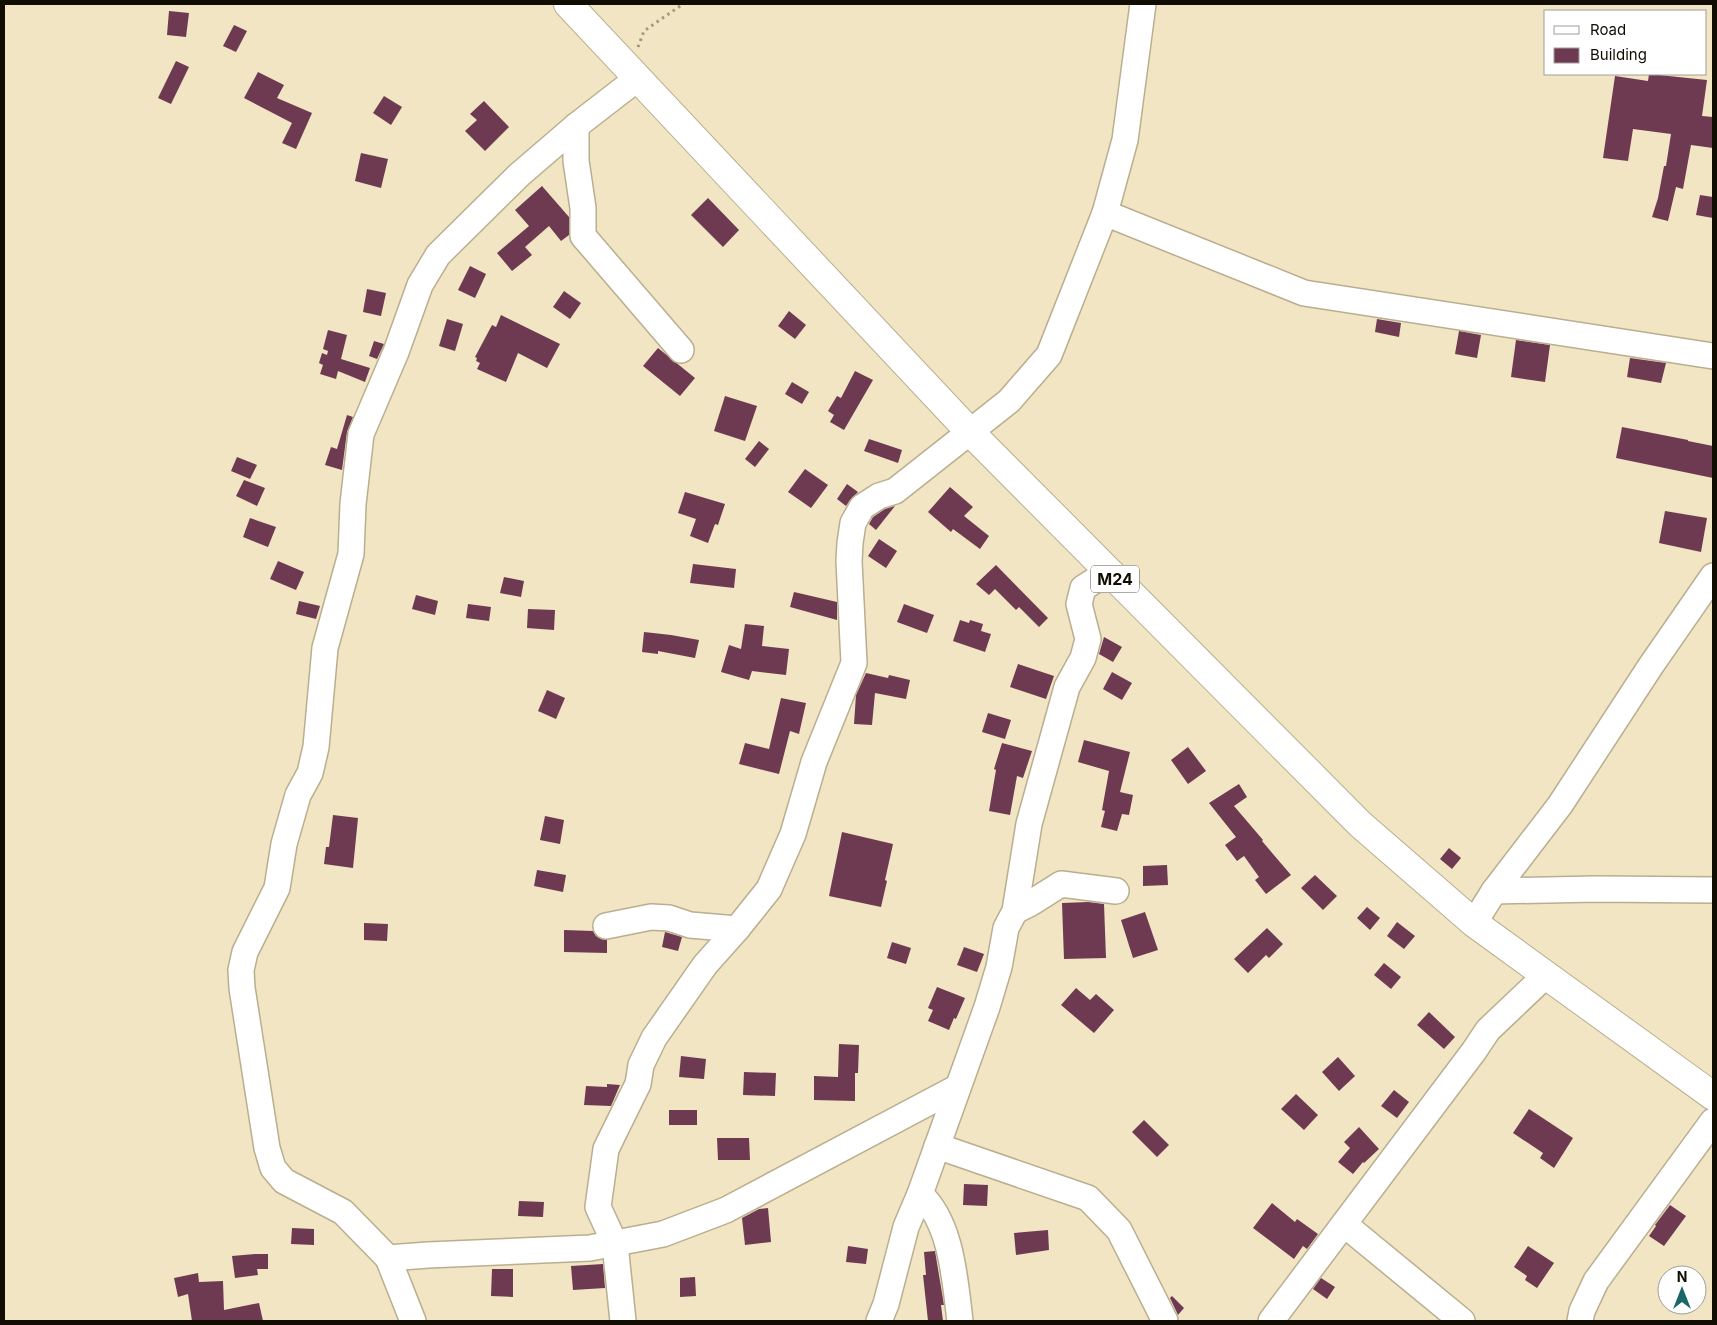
<svg xmlns="http://www.w3.org/2000/svg" width="1717" height="1325" viewBox="0 0 1717 1325" font-family="Inter,sans-serif">
<style>
.building{fill:#6e3a52}
.lines{fill:none;stroke-linecap:round;stroke-linejoin:round}
.minor-casing{stroke:#b9ae8f;stroke-width:28}
.major-casing{stroke:#b9ae8f;stroke-width:30}
.path{stroke:#a1987f;stroke-width:3;stroke-dasharray:2.5 4;stroke-linecap:butt}
.minor{stroke:#fff;stroke-width:25}
.major{stroke:#fff;stroke-width:28}
.labels{text-anchor:middle;stroke-width:5;stroke-linejoin:round;paint-order:stroke}
.shield{fill:#fff;stroke:#58564f;stroke-width:1}
.shield-label{font-size:16px;font-weight:bold;fill:#110d03}
</style>
<rect width="100%" height="100%" fill="#f1e5c4"/>
<g class="building">
<path d="M169 11 189 13 186 37 167 35Z"/>
<path d="M234 25 247 31 236 52 223 46Z"/>
<path d="M176 61 189 67 171 104 158 98Z"/>
<path d="M258 72 284 85 277 98 312 113 296 149 282 143 292 123 244 98Z"/>
<path d="M1649 74 1707 80 1702 116 1713 117V148L1691 145 1683 189 1676 187 1668 221 1652 217 1658 198 1664 166H1666L1671 134 1633 129 1628 161 1603 158 1615 76 1648 81Z"/>
<path d="M384 96 402 107 391 125 373 113Z"/>
<path d="M484 101 509 127 485 151 465 131 477 120 470 114Z"/>
<path d="M361 153 388 159 381 188 355 181Z"/>
<path d="M542 186 569 217V235L561 241 549 226 525 247 532 255 512 271 497 253 529 226 515 210Z"/>
<path d="M1700 195 1713 197V218L1696 215Z"/>
<path d="M708 198 739 230 723 247 691 215Z"/>
<path d="M470 266 486 274 475 298 458 290Z"/>
<path d="M367 289 386 293 381 316 363 312Z"/>
<path d="M564 291 581 303 570 319 553 307Z"/>
<path d="M789 311 806 325 795 339 778 326Z"/>
<path d="M501 315 560 344 547 368 518 353 506 382 477 369 480 363 476 361 477 358 475 357 492 325 496 327Z"/>
<path d="M447 319 463 324 455 351 439 346Z"/>
<path d="M1377 319 1401 323 1399 337 1375 332Z"/>
<path d="M328 330 347 335 341 359 370 368 365 382 338 371 336 379 320 374 323 365 319 363 322 353 327 355 328 351 323 349Z"/>
<path d="M1459 331 1481 335 1477 358 1455 354Z"/>
<path d="M1516 340 1550 345 1545 382 1511 377Z"/>
<path d="M374 341 384 344 377 359 369 356Z"/>
<path d="M658 348 695 378 680 396 643 366Z"/>
<path d="M1630 358 1666 363 1661 383 1627 377Z"/>
<path d="M855 371 873 380 844 430 830 422 834 415 828 411 837 396 841 398Z"/>
<path d="M792 382 809 392 802 404 785 394Z"/>
<path d="M725 396 757 406 745 441 714 431Z"/>
<path d="M347 415 353 417 347 432 342 470 325 465 331 447 337 449Z"/>
<path d="M1622 427 1688 440V441L1713 446V478L1616 458Z"/>
<path d="M869 439 902 450 898 463 864 451Z"/>
<path d="M759 441 769 449 755 467 745 459Z"/>
<path d="M237 457 257 465 250 479 231 471Z"/>
<path d="M805 469 828 485 811 508 788 492Z"/>
<path d="M244 480 265 488 257 506 236 496Z"/>
<path d="M847 484 858 492 850 500 846 506 837 499Z"/>
<path d="M950 487 973 507 964 516 989 536 980 549 953 529 951 532 928 512Z"/>
<path d="M685 492 725 504 718 525 715 524 708 543 690 536 696 519 678 513Z"/>
<path d="M895 506 876 530 869 524 873 517 885 509Z"/>
<path d="M1665 511 1707 518 1701 552 1659 543Z"/>
<path d="M250 518 276 527 268 547 243 537Z"/>
<path d="M879 539 897 551 886 568 868 556Z"/>
<path d="M278 561 304 572 296 590 270 579Z"/>
<path d="M693 564 736 569 734 588 690 583Z"/>
<path d="M996 565 1048 618 1039 627 1019 607 1016 610 995 589 989 595 976 584Z"/>
<path d="M504 577 524 581 521 597 500 593Z"/>
<path d="M794 592 837 602V620L790 607Z"/>
<path d="M416 595 438 601 435 615 412 609Z"/>
<path d="M299 601 320 606 316 619 296 614Z"/>
<path d="M468 604 491 607 489 621 466 618Z"/>
<path d="M904 604 934 615 927 633 897 622Z"/>
<path d="M528 609 555 610 554 630 527 628Z"/>
<path d="M960 620 969 623 970 620 983 624 981 631 991 634 985 652 953 641Z"/>
<path d="M745 624 764 626 762 646 789 649 786 675 752 671 749 680 721 672 729 645 741 649Z"/>
<path d="M644 632 671 635 699 640 695 658 658 651V654L642 652Z"/>
<path d="M1104 637 1122 647 1113 662 1099 654Z"/>
<path d="M1018 664 1054 676 1046 699 1010 687Z"/>
<path d="M1112 672 1132 683 1122 700 1103 689Z"/>
<path d="M866 673 888 678 889 675 910 680 906 699 875 693 872 725 854 724 856 695Z"/>
<path d="M547 690 565 698 556 719 538 711Z"/>
<path d="M781 698 806 703 799 734 790 731 779 774 739 764 745 743 769 749Z"/>
<path d="M988 713 1011 720 1005 739 982 732Z"/>
<path d="M1084 740 1130 752 1120 792 1133 795 1129 815 1122 814 1117 831 1101 827 1105 811 1102 810 1109 771 1078 762Z"/>
<path d="M1002 743 1032 751 1023 778 1017 776 1010 815 989 811 996 770 994 769Z"/>
<path d="M1188 747 1206 771 1188 784 1171 760Z"/>
<path d="M1239 784 1247 797 1234 806 1263 840 1262 841 1291 875 1266 894 1255 880 1259 877 1244 856 1237 861 1225 845 1236 837 1209 803Z"/>
<path d="M333 815 358 818 353 868 324 864 326 847H329Z"/>
<path d="M545 816 564 820 560 844 540 840Z"/>
<path d="M842 832 893 844 885 880 887 881 881 907 829 896Z"/>
<path d="M1449 848 1461 858 1452 869 1440 859Z"/>
<path d="M1167 865 1168 885 1143 886V866Z"/>
<path d="M537 870 566 875 563 892 534 886Z"/>
<path d="M1315 875 1337 896 1323 910 1301 888Z"/>
<path d="M1088 902 1104 904 1106 958 1064 959 1062 903Z"/>
<path d="M1367 907 1380 918 1370 930 1357 918Z"/>
<path d="M1145 912 1158 950 1133 958 1121 920Z"/>
<path d="M1397 922 1415 936 1404 949 1387 936Z"/>
<path d="M364 923 388 924 387 941 364 940Z"/>
<path d="M1267 928 1283 944 1269 958 1266 955 1248 973 1234 959Z"/>
<path d="M564 930 593 931 596 936 601 939 607 940V953L564 952Z"/>
<path d="M665 932 682 937 678 951 662 947Z"/>
<path d="M892 942 911 948 906 964 887 958Z"/>
<path d="M964 947 984 954 977 972 957 965Z"/>
<path d="M1384 963 1401 977 1391 989 1374 975Z"/>
<path d="M937 987 965 998 956 1019 954 1018 949 1030 928 1021 933 1010 928 1008Z"/>
<path d="M1076 988 1090 1000 1096 994 1114 1010 1094 1033 1061 1005Z"/>
<path d="M1429 1012 1455 1037 1444 1049 1417 1025Z"/>
<path d="M839 1044 859 1045 858 1073H855V1101L814 1100V1076L838 1077Z"/>
<path d="M681 1056 706 1059 704 1079 679 1077Z"/>
<path d="M1338 1057 1355 1076 1339 1091 1322 1072Z"/>
<path d="M744 1072 776 1073 775 1096 743 1095Z"/>
<path d="M607 1084 620 1085 611 1106 584 1105 586 1086 607 1087Z"/>
<path d="M1394 1090 1409 1102 1397 1118 1381 1106Z"/>
<path d="M1296 1094 1318 1115 1304 1130 1281 1109Z"/>
<path d="M1529 1109 1573 1138 1554 1168 1540 1158 1543 1153 1513 1133Z"/>
<rect x="669" y="1110" width="28" height="15"/>
<path d="M1144 1120 1169 1145 1157 1157 1132 1132Z"/>
<path d="M1359 1127 1379 1149 1364 1163 1363 1162 1353 1174 1338 1162 1350 1148 1344 1142Z"/>
<path d="M717 1138H749L750 1160H718Z"/>
<path d="M964 1184 988 1185 987 1206 963 1205Z"/>
<path d="M519 1201 544 1202 543 1217 518 1216Z"/>
<path d="M1272 1203 1295 1222 1297 1219 1318 1234 1307 1249 1303 1246 1294 1259 1253 1228Z"/>
<path d="M1670 1205 1686 1216 1664 1246 1649 1236 1656 1226 1655 1225Z"/>
<path d="M768 1208 771 1242 745 1245 742 1218 759 1209Z"/>
<path d="M292 1228 314 1229V1245L291 1244Z"/>
<path d="M1048 1230 1049 1250 1016 1255 1014 1233Z"/>
<path d="M848 1246 868 1249 866 1264 846 1262Z"/>
<path d="M1528 1246 1554 1263 1537 1288 1525 1280 1527 1276 1514 1267Z"/>
<path d="M935 1251 944 1305H941L943 1321H928L923 1275H926L924 1252Z"/>
<path d="M255 1254H268V1269H257L258 1275 235 1278 232 1256Z"/>
<path d="M603 1264 605 1288 573 1290 571 1266Z"/>
<path d="M492 1269H513V1297L491 1296Z"/>
<path d="M198 1273 199 1282 223 1281 224 1310 259 1303 263 1321H192L188 1294 178 1297 174 1278Z"/>
<path d="M695 1277 696 1296 680 1297V1278Z"/>
<path d="M1321 1278 1335 1287 1327 1299 1313 1289Z"/>
<path d="M1172 1296 1184 1308 1178 1315 1170 1298Z"/>
</g>
<g class="lines">
<defs>
<g id="minor">
<path d="M576 126V161L583 208V236L681 350"/>
<path d="M1105 213 1304 293 1713 356"/>
<path d="M1494 891 1595 889 1713 890"/>
<path d="M1015 911 1031 903 1061 884 1116 891"/>
<path d="M1474 923 1494 891 1560 805 1650 667 1713 576"/>
<path d="M606 926 651 917 669 918 690 925 737 929"/>
<path d="M937 1146 1088 1198 1119 1230 1165 1321"/>
<path d="M1344 1224 1462 1321"/>
<path d="M388 1258 428 1255 590 1248 663 1234 726 1210 958 1087"/>
<path d="M413 1321 388 1258 343 1212 284 1181 273 1168 267 1148 242 988 241 970 245 952 277 888 284 844 298 795 310 773 316 747 325 648 351 554 353 504 361 434 396 352 420 285 438 255 519 175 576 126 638 78"/>
<path d="M623 1321 615 1244 598 1207 606 1149 638 1084 641 1065 654 1038 705 965 737 929 769 889 793 834 814 762 854 663 849 561 850 543 853 523 862 507 879 496 895 491 1009 401 1049 355 1105 213 1125 140 1143 4"/>
<path d="M879 1321 886 1304 906 1227 920 1194"/>
<path d="M960 1321C955 1281 952 1223 920 1194L987 1007 999 967 1006 928 1015 911 1029 824 1067 687 1083 658 1088 639 1079 604 1083 588 1108 572"/>
<path d="M1271 1321 1474 1051 1488 1030 1546 975"/>
<path d="M1580 1321 1582 1311 1596 1281 1713 1121"/>
</g>
<path id="major" d="M568 4 970 432 1360 824 1474 923 1713 1096"/>
</defs>
<use href="#minor" class="minor-casing"/>
<use href="#major" class="major-casing"/>
<path class="path" d="M638 47 644 31 683 4"/>
<use href="#minor" class="minor"/>
<use href="#major" class="major"/>
</g>
<g class="labels">
<rect class="shield" x="1091" y="565.5" width="48" height="27" rx="4"/>
<g class="shield-label">
<text x="1115" y="585">M24</text>
</g>
</g>
<rect width="1717" height="1325" fill="none" stroke="#110d03" stroke-width="10"/>
<rect x="1544" y="10" width="162" height="65" fill="#ffffff" stroke="#a09e9a"/>
<rect x="1554" y="26" width="25" height="8" fill="#ffffff" stroke="#a09e9a"/>
<text x="1590" y="35" font-size="15" fill="#110d03">Road</text>
<rect x="1554" y="48" width="25" height="15" fill="#6e3a52" stroke="#a09e9a"/>
<text x="1590" y="60" font-size="15" fill="#110d03">Building</text>
<g transform="translate(1682 1290)"><circle r="24" fill="#ffffff" stroke="#a09e9a"/>
<path d="M0-4L9 19L0 12L-9 19Z" fill="#196767"/>
<text y="-8" font-size="14" font-weight="bold" text-anchor="middle" fill="#110d03">N</text>
</g>
</svg>
